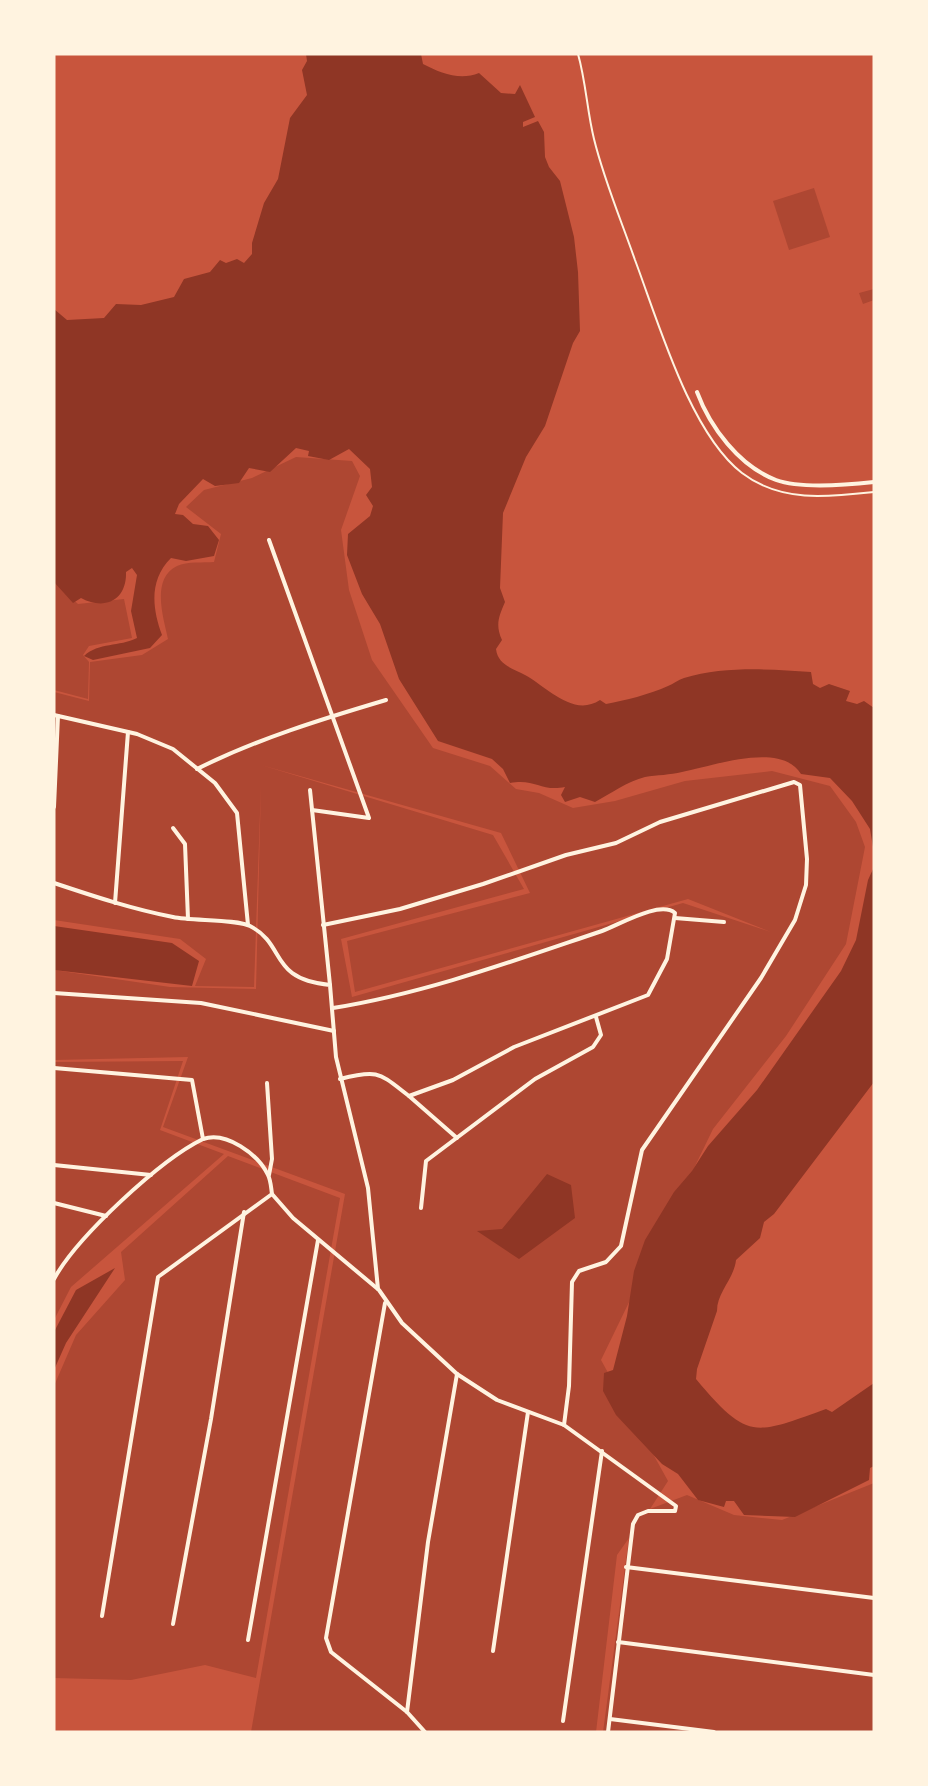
<svg xmlns="http://www.w3.org/2000/svg" width="928" height="1786" viewBox="0 0 928 1786" font-family="'Open Sans',sans-serif">
<style>
.green{fill:#ae4732;fill-rule:evenodd}
.water{fill:#8f3625}
.lines{fill:none;stroke-linecap:round;stroke-linejoin:round}
.pedestrian{stroke:#fff3e0;stroke-width:2}
.minor{stroke:#fff3e0;stroke-width:4}
</style>
<rect width="100%" height="100%" fill="#c8553d"/>
<g class="green">
<path d="M814 188 830 237 789 250 773 201Z"/>
<path d="M874 289V300L863 304 859 293Z"/>
<path d="M296 457 352 461 360 476 341 530 349 590 372 660 433 748 490 766 516 789 539 793 573 808 615 801 685 781 772 771 830 786 856 822 865 847 846 944 786 1036 713 1129 601 1360 668 1481 650 1509 687 1495 734 1515 782 1520 874 1483V1732H603L629 1538 617 1555 596 1732H251L345 1194 163 1127 188 1057 54 1060V970L170 987 256 989 261 785 254 987 195 986 206 959 180 939 54 920V692L89 701 90 662 142 655 168 639C163 616 151 579 177 566 187 561 204 563 214 562L221 534 186 507 204 490 252 478ZM261 765 501 833 530 893 347 941 355 992 688 899 771 932 683 903 352 997 341 939 524 889 493 835Z"/>
<path d="M54 581 78 604 124 599 132 638 89 646 83 655 89 662 88 699 54 690Z"/>
<path d="M183 1061 160 1130 224 1154 71 1287 54 1320V1062Z"/>
<path d="M228 1156 340 1198 256 1678 205 1665 131 1680 54 1678V1386L76 1335 125 1280 121 1252Z"/>
</g>
<g class="water">
<path d="M306 54H421L423 64C440 73 460 81 479 73L501 93 515 94 520 85 535 117 523 122V127L538 121 544 132 545 157 549 167 560 181 574 237 578 272 580 331 573 343 545 426 526 457 503 513 500 588 505 602C499 616 495 625 502 640L496 649C498 665 512 668 525 675 546 686 573 718 600 700L606 704C626 700 648 695 668 686 673 684 678 680 684 678 724 666 770 669 811 672L813 684 820 688 829 684 850 691 846 701 857 704 864 701 874 708V853L870 829 852 801 830 778 801 774C781 741 713 766 682 772 670 775 657 775 645 777 628 781 610 794 595 802L580 797 565 802 561 795 565 787C541 792 535 778 510 783L503 769 492 759 438 741 399 679 380 624 362 594 347 555 348 534 370 516 373 506 366 495 372 487 370 469 349 449 329 460 308 456 309 451 296 448 270 472 249 468 239 483 215 486 203 479 179 504 175 514 183 515 193 524 208 526 219 540 214 556 186 561 171 558C149 580 152 608 162 635L150 648 93 660 84 656C99 642 119 647 137 638L131 611 137 575 132 568 126 572C127 600 105 611 81 598L73 603 54 582V309L67 320 104 318 116 304 141 305 174 297 184 279 210 272 220 260 226 263 237 259 244 263 252 254V243L264 203 278 179 290 118 307 95 302 70 307 61Z"/>
<path d="M874 867V1082L774 1214 764 1222 760 1238 736 1260C734 1279 717 1292 717 1311L697 1369 696 1379C748 1441 754 1435 826 1409L832 1412 874 1383V1466L870 1468 869 1480 795 1517 744 1515 734 1501H726L724 1507 698 1500 678 1474 662 1464 616 1415 603 1391 604 1373 613 1370 627 1316 634 1271 645 1240 674 1192 692 1171 708 1146 757 1090 841 971 856 940 868 880Z"/>
<path d="M54 926 172 943 199 961 192 986 54 970Z"/>
<path d="M547 1174 571 1185 575 1218 519 1259 477 1231 502 1229Z"/>
<path d="M115 1268 66 1343 54 1370V1332L76 1290Z"/>
</g>
<g class="lines">
<path class="pedestrian" d="M578 54C586 82 587 111 594 139 604 180 621 220 635 260 658 321 690 433 742 473 781 503 829 497 874 492"/>
<g class="minor">
<path d="M697 392C710 427 739 466 776 480 801 489 847 485 874 482"/>
<path d="M269 540 369 818 312 810"/>
<path d="M54 715 137 734 173 749 215 783 237 813 248 925"/>
<path d="M197 769C257 739 322 719 386 700"/>
<path d="M310 790 330 985"/>
<path d="M54 807 58 716"/>
<path d="M173 828 185 844 188 919"/>
<path d="M54 883C93 896 132 909 173 917 191 921 237 919 250 926 287 945 268 979 330 985L336 1057 368 1188 378 1289"/>
<path d="M115 903 128 732"/>
<path d="M675 918 724 922"/>
<path d="M323 925 400 909 483 884 566 855 616 843 660 822 794 782 800 785 807 859 806 885 795 920 761 978 642 1150 621 1246 606 1262 579 1271 572 1282 569 1386 564 1425"/>
<path d="M54 993 201 1003 334 1031"/>
<path d="M333 1008C426 993 513 961 602 931 619 925 660 900 675 913L667 959 648 995 514 1047 453 1080 409 1096C379 1073 379 1069 340 1079"/>
<path d="M54 1068 192 1080 203 1139"/>
<path d="M267 1083 272 1159 269 1175"/>
<path d="M409 1096 457 1138"/>
<path d="M54 1165 151 1175"/>
<path d="M54 1203 106 1216"/>
<path d="M421 1208 426 1161 535 1079 593 1047 601 1035 596 1017"/>
<path d="M54 1279C77 1237 160 1160 203 1139 226 1131 258 1154 268 1175 271 1181 271 1188 272 1194"/>
<path d="M385 1303 326 1638 331 1652 407 1712 425 1732"/>
<path d="M626 1567 874 1598"/>
<path d="M102 1616 158 1277 272 1194 293 1218 379 1290 402 1323 457 1374 497 1400 564 1425 676 1506 675 1511H648L638 1515 633 1524 608 1732"/>
<path d="M173 1624 211 1419 244 1212"/>
<path d="M248 1640 318 1240"/>
<path d="M618 1642 874 1675"/>
<path d="M493 1651 528 1412"/>
<path d="M407 1712 428 1542 457 1374"/>
<path d="M610 1719 714 1732"/>
<path d="M563 1721 602 1451"/>
</g>
</g>
<rect width="928" height="1786" fill="none" stroke="#fff3e0" stroke-width="111"/>
</svg>
